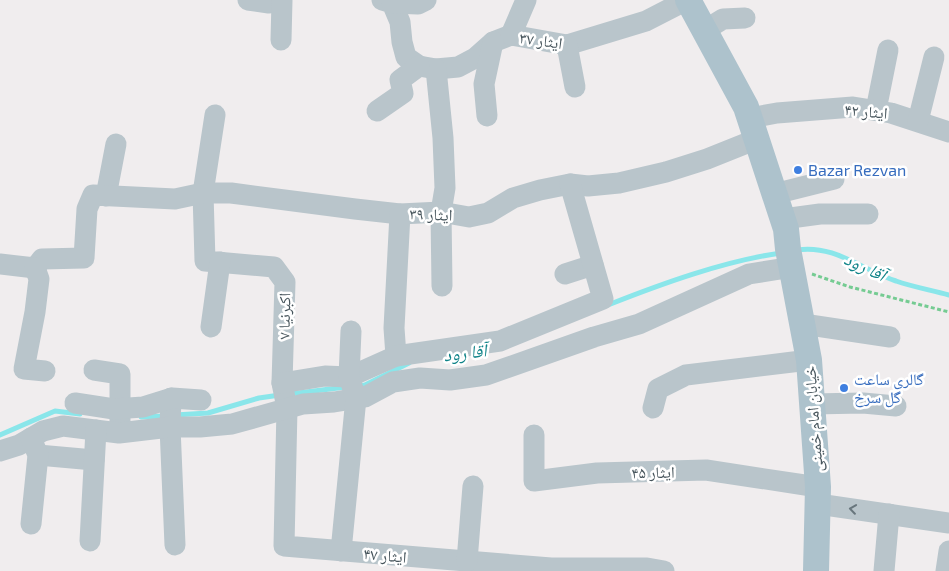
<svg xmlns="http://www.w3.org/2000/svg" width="949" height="571" viewBox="0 0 949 571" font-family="'Exo 2','Noto Naskh Arabic',sans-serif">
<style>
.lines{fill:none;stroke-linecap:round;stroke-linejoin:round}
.stream{stroke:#8ae6ea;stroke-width:5}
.path{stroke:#75cb92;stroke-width:3;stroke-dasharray:4 2.5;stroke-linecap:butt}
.minor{stroke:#b9c5cb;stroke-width:21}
.major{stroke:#adc2cc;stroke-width:26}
.oneway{stroke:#68767d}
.shop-dot{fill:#3f7fe0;stroke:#fff;stroke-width:2}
.labels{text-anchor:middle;stroke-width:5;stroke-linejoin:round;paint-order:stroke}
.street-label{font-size:16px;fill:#46545b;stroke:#fff}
.shop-label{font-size:16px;fill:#366cbe;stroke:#fff;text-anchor:start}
.water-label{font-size:18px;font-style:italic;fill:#0f8388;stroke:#fff}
</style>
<rect width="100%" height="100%" fill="#f0edee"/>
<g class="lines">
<g class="stream">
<path d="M797 250C834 244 862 270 896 281 913 287 931 290 949 295"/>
<path d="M608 305C661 284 724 261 781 253"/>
<path d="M357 386 365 385 409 363"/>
<path d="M290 394 346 387"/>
<path d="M175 415 208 413 259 398 280 395"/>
<path d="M141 417 164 416"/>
<path d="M0 435 55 411 80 414"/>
</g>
<path class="path" d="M812 274 850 287 949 312"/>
<g class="minor">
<path d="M248 0 269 3 274 0"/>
<path d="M382 0 392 3 400 22 402 42 406 57 419 66 436 69 458 67 475 58 493 42 511 35 567 45 646 21 687 0"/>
<path d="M392 3 418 4 426 0"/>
<path d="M705 30 723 19 745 18"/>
<path d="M511 35 526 0"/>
<path d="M281 40 282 0"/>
<path d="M567 45 575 87"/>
<path d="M436 69 443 138 445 188 441 212 442 286"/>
<path d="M876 110 888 50"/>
<path d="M377 111 403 93 400 80 419 66"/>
<path d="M215 115 203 193 205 261 274 267 285 282 282 383 287 408 284 546 551 568H647L664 571"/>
<path d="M487 116 484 84 493 42"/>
<path d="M750 118 777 113 853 107 891 113 949 132"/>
<path d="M918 121 934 57"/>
<path d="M774 194 834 179"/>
<path d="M106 196 116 144"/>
<path d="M783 219 820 214H868"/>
<path d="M0 264 35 268 42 259 84 258 87 209 93 195 175 199 203 193H231L355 209 400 214 441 212 469 217 488 213 513 198 540 190 570 184 588 186 619 183 666 172 707 159 757 139"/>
<path d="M35 268 39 279 35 312 24 369 45 371"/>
<path d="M565 274 593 265"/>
<path d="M803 324 890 337"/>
<path d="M211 327 220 262"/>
<path d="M396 356 394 328 400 214"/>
<path d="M94 370 120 374V422"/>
<path d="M282 383 325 376 349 377 396 356 500 341 603 299 570 184"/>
<path d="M171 398 170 427 175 545"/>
<path d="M75 403 114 409 143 407 172 398 201 400"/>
<path d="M812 404 863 403 896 406"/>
<path d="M653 408 658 389 686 375 809 360"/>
<path d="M534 435V481L597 473 706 470 818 487"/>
<path d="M0 451 19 445 43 431 63 426 119 433 170 427H200L232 424 303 404 334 402 365 397 393 382 420 378 450 380 486 375 594 337 639 324 749 274 793 267"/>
<path d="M38 455 94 460"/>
<path d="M818 504 949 523"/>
<path d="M31 524 38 455 31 438"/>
<path d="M90 541 96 430"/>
<path d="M341 551 356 398 349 377 351 331"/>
<path d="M467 561 473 486"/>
<path d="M884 571 889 514"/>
<path d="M946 571 949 551"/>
</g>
<path class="major" d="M688 0 746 107 786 229 788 249 809 360 818 487 816 571"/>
</g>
<defs><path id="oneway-chevron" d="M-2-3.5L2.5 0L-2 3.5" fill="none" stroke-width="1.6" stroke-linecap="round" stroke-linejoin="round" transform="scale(1.25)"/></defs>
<use class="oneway" href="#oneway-chevron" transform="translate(853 509) rotate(-172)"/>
<g class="shop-dot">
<circle cx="798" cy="170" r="5"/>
<circle cx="844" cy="388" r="5"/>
</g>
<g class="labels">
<g class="street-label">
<text transform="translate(541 40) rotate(8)" y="6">ایثار ۳۷</text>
<text transform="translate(866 111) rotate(5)" y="6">ایثار ۴۲</text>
<text transform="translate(431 214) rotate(2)" y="6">ایثار ۳۹</text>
<text transform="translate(284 316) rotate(-89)" y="6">اکبرنیا ۷</text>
<text transform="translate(813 419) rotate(-94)" y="6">خیابان امام خمینی</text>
<text transform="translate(653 472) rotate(-1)" y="6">ایثار ۴۵</text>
<text transform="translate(385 555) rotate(5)" y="6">ایثار ۴۷</text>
</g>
<g class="shop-label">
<text x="808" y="176">Bazar Rezvan</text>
<text x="854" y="385">گالری ساعت<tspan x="854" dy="18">گل سرخ</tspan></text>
</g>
<g class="water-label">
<text transform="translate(865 267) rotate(25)" y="6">آقا رود</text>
<text transform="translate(465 353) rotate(-7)" y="6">آقا رود</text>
</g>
</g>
</svg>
